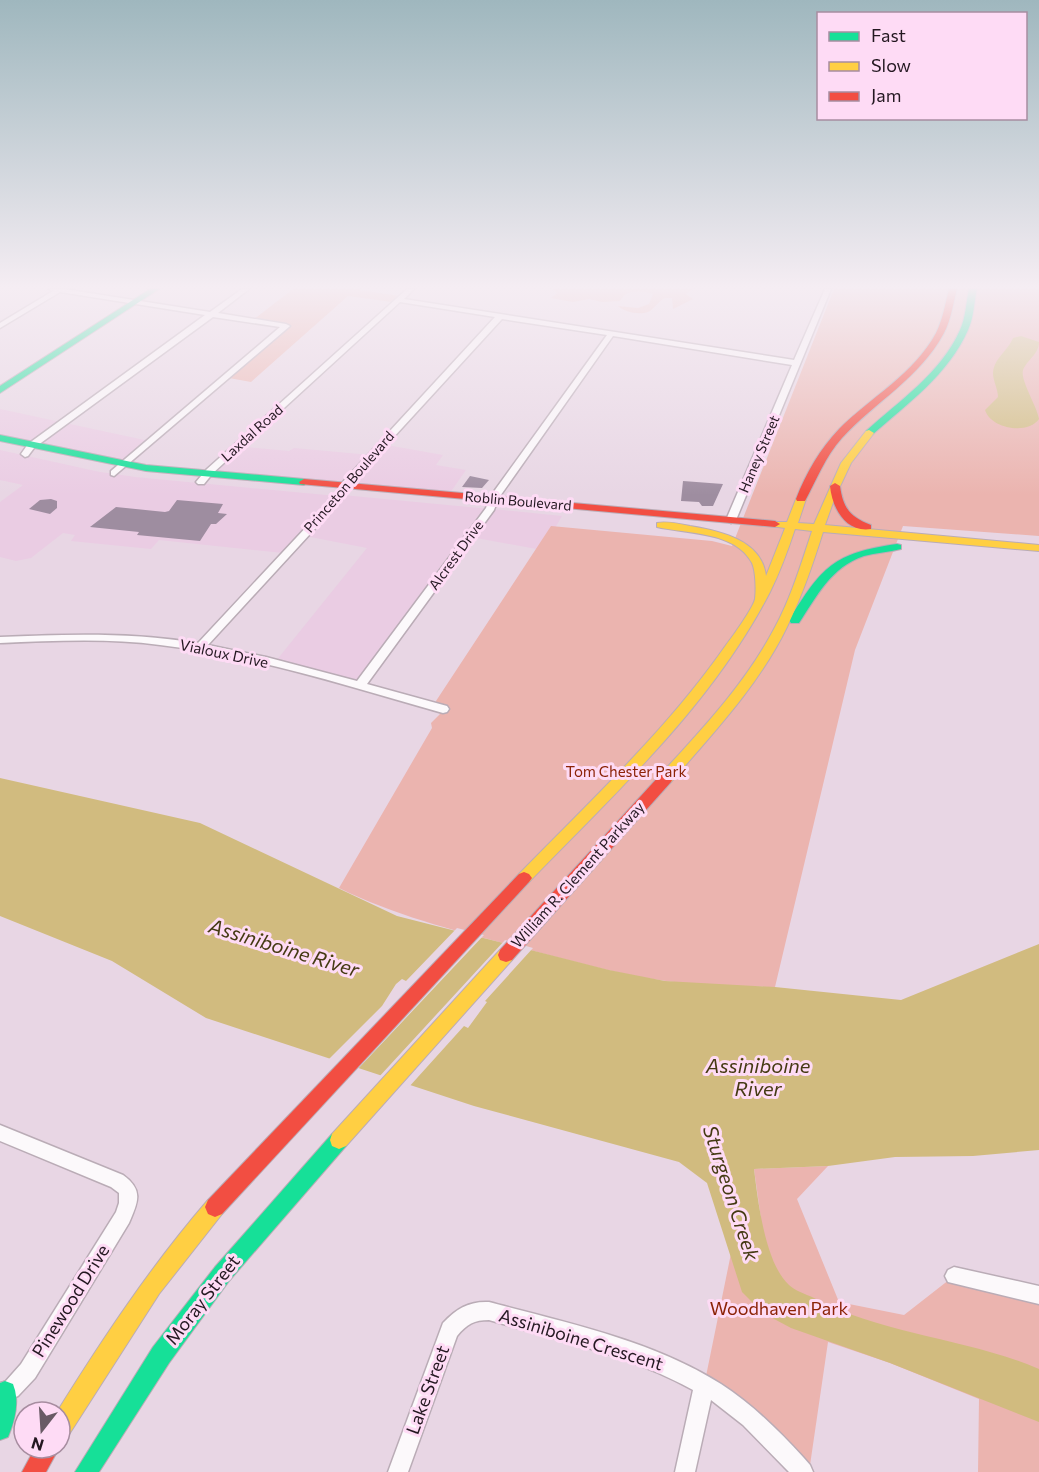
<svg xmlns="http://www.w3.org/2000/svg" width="1039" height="1472" viewBox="0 0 1039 1472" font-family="Commissioner,sans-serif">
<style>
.built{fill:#eacce3}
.green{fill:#ebb4af}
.water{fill:#d1bb7f}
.pier{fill:#e8d6e4}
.building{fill:#9e8da0}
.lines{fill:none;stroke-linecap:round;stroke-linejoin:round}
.street-casing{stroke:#baacb6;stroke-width:3}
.fast-casing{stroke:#baacb6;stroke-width:2}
.slow-casing{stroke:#baacb6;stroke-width:2}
.jam-casing{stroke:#baacb6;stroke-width:2}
.street{fill:#fcf9fb;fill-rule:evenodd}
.fast{fill:#16e098;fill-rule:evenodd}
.slow{fill:#ffcf43;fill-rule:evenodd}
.jam{fill:#f24e42;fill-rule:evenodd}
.labels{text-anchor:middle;stroke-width:6;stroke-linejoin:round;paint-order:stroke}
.far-street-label{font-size:14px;fill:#241821;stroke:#fedbf5}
.street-label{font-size:15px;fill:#241821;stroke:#fedbf5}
.park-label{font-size:15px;fill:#8c2307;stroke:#fedbf5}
.near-street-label{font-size:18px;fill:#241821;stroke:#fedbf5}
.near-park-label{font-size:18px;fill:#8c2307;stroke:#fedbf5}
.near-water-label{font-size:20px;font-style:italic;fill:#453a13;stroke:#fedbf5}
</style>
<rect width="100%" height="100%" fill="#e8d6e4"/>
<g class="built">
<path d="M0 409 149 441 123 464 0 438Z"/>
<path d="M381 444 443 455 436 465 466 470 450 493 207 472 236 446 289 451 294 448 371 455Z"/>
<path d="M0 450 100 472 135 477 337 496 283 553 159 540 151 549 71 541 75 535 63 533 31 558 16 561 0 557V502L23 485 0 480Z"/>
<path d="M342 495 405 501 376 536 405 501 489 509 359 683 276 661 367 548 305 536Z"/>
<path d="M492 509 562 516 542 550 471 537Z"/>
</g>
<g class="green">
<path d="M293 289H360L359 290 400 296 392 302 348 296 251 382 229 378 288 326 253 320Z"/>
<path d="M552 289H693L686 294 693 299 673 309 672 298H665C659 301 655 307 650 311 641 316 624 312 618 306L638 308 649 304 653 294C641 290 626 289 620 301L602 302 589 299 573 302 551 298 557 293Z"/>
<path d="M834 289H1039V536L903 526 855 650 775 987C738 986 702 986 666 981 614 974 562 958 511 945 452 930 394 915 339 888L432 728 431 723 440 714 436 701 551 526 712 541 732 546Z"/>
<path d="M828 1166 797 1199 839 1302 904 1315 954 1276 1039 1295V1472H978L979 1399 890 1363 828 1342 809 1472 704 1386 737 1224 761 1219 754 1169Z"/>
</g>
<g class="water">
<path d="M1021 336 1039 342C1039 354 1027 360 1023 370 1020 380 1037 406 1039 419 1028 435 991 429 985 410L998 397C998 389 993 381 993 373 994 358 1008 351 1013 338Z"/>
<path d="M0 778 200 823 397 916 609 970 665 981 775 987 901 1000 1039 944V1150L973 1156 895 1157 828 1166 754 1169C758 1201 765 1263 789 1285 795 1291 806 1294 814 1298 883 1335 967 1338 1039 1369V1422L890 1363 791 1328 763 1313 742 1292 707 1183 679 1162 474 1106 206 1018 112 961 0 916Z"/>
</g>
<g class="pier">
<path d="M457 928 484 935 356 1071 327 1061 382 1006 396 984 402 979 406 981Z"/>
<path d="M505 940 533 948 485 1001 487 1002 468 1028 464 1026 408 1088 378 1078Z"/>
</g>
<g class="building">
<path d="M470 476 489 480 482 488 462 487Z"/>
<path d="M683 481 723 484 713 506H702L699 502 681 501Z"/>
<path d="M51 499 57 501V508L50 514 29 509 40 500Z"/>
<path d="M177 500 223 504 218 513 227 514 216 524H211L200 541 137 535 139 532 90 527 116 507 165 512 169 511Z"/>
</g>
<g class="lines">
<defs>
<g id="street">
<path d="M49 289H64L210 312 242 289H249L218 313 286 324 290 326 114 476 111 475V471L280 327 213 317 34 448 28 456 25 457 21 454 28 444 205 315 60 292 0 328V323L53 291Z"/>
<path d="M407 289H414L404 299 794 360 825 289H831L736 520 731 523 726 520 792 365 613 336 498 499 494 510 367 684 447 706 449 709 447 712 443 713C350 687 257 656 160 645 107 638 53 641 0 643V637C66 634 132 632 198 643L338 493 341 484 495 317 400 302 213 473 204 484H198L196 482 207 469ZM502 319 607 335 490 497 486 508 357 681 266 657 208 645 345 496 348 487Z"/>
<path d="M0 1125 123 1175C144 1190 138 1202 129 1223L35 1378 18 1396 0 1403V1383L5 1382 21 1364 116 1212 119 1203V1193L111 1187 0 1141Z"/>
<path d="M954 1267 1039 1286V1304L948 1282 945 1276 948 1270Z"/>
<path d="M489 1302C567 1323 651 1340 721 1384 752 1404 778 1430 803 1457L810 1465 813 1472H789L743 1425 711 1400 695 1472H675L693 1390C630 1355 558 1340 489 1320 474 1320 467 1324 457 1336L408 1472H388L443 1323C456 1309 469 1301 489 1302Z"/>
</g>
<g id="fast">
<path d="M150 289H159L0 393V386Z"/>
<path d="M969 289H977C974 302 974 317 968 330 949 374 907 404 872 435H866V431C899 401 941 373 960 330 966 317 966 302 969 289Z"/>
<path d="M0 435 146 465 304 479 309 482 304 485 146 471 0 441Z"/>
<path d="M897 544 901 545V549C889 552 876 553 864 556 831 567 817 596 799 623H791L789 620C822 567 833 553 897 544Z"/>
<path d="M339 1131 346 1134 348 1140 346 1146 229 1281 169 1363 99 1472H75L153 1347 215 1267 332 1134Z"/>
<path d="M5 1381 13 1384C20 1401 15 1420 8 1437L0 1440V1383Z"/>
</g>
<g id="slow">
<path d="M869 430 874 433 851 463 835 497 825 525 1039 545V551L823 532C813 564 802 596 787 627 759 685 713 733 671 782H661L659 778 661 774C702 729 745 684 774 629 791 598 801 564 812 531L795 529C788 550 780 572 770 592 712 705 616 792 529 882L524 884 519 882 516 878 519 874C591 800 667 730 726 645 733 636 753 608 755 599 756 591 756 572 752 563 735 531 687 534 657 527V523C667 521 680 524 690 526 720 531 762 540 766 576L785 528 771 526V522H787L796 499 801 496 806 499 798 523 814 524 841 463 866 431Z"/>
<path d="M506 948 512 950 514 955 512 960 346 1146 339 1149 332 1146 330 1140 332 1134 500 950Z"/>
<path d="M215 1197 222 1200 225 1207 222 1214 159 1294 68 1436 60 1439V1412H57C103 1338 151 1266 208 1200Z"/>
</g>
<g id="jam">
<path d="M949 289H957C953 304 951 320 944 333 920 378 875 402 842 438 825 457 817 479 805 501H797L796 499C806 473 820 449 839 429 871 397 914 374 936 333 943 319 945 304 949 289Z"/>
<path d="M304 479 775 521 780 524 775 527 300 484 299 482Z"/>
<path d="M835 483 840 486C843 508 850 517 871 525V529C845 533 832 507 830 486Z"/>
<path d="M666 773 671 774 673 778 671 782 512 960 506 962 500 960 498 955 500 950 661 774Z"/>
<path d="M524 872 529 874 532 878 529 882 222 1214 215 1217 208 1214 205 1207 208 1200 519 874Z"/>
<path d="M35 1448H59L46 1472H22Z"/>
</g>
</defs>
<use href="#street" class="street-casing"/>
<use href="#fast" class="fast-casing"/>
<use href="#slow" class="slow-casing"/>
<use href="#jam" class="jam-casing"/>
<use href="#street" class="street"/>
<use href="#fast" class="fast"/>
<use href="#slow" class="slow"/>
<use href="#jam" class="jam"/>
</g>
<linearGradient id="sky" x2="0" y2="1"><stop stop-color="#9fb7be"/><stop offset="0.58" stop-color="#f5edf3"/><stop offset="1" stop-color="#f5edf3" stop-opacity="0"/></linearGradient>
<rect width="1039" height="495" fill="url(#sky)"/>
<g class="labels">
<g class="far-street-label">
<text transform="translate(252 433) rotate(-42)" y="5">Laxdal Road</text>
<text transform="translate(759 454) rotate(-67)" y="5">Haney Street</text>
<text transform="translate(349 482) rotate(-49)" y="5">Princeton Boulevard</text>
<text transform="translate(518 501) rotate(5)" y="5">Roblin Boulevard</text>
<text transform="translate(456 555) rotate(-54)" y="5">Alcrest Drive</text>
</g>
<g class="street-label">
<text transform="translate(224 654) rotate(12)" y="5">Vialoux Drive</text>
<text transform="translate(578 875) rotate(-48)" y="5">William R. Clement Parkway</text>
</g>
<g class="park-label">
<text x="626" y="777">Tom Chester Park</text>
</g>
<g class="near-street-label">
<text transform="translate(203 1300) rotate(-52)" y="6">Moray Street</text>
<text transform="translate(71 1301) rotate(-58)" y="6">Pinewood Drive</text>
<text transform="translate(581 1340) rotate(17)" y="6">Assiniboine Crescent</text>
<text transform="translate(428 1390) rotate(-70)" y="6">Lake Street</text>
</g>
<g class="near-park-label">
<text x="779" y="1315">Woodhaven Park</text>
</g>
<g class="near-water-label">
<text transform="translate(284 948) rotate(17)" y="7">Assiniboine River</text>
<text x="758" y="1073">Assiniboine<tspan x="758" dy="23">River</tspan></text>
<text transform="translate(731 1193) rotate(72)" y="7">Sturgeon Creek</text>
</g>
</g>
<rect x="817" y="12" width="210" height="108" fill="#fedbf5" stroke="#a78da0" stroke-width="1.5"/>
<rect x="829" y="32" width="30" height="9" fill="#16e098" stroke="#a78da0" stroke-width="1.5"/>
<text x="871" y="42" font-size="18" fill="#241821">Fast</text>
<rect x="829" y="62" width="30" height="9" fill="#ffcf43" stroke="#a78da0" stroke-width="1.5"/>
<text x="871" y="72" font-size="18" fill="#241821">Slow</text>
<rect x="829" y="92" width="30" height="9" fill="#f24e42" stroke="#a78da0" stroke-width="1.5"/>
<text x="871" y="102" font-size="18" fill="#241821">Jam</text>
<g transform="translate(42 1430) rotate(197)"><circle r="28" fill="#fedbf5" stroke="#a78da0" stroke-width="1.5"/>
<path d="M0-4.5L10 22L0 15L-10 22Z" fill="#695a65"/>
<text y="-9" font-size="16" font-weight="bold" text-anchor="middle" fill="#241821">N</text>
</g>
</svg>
